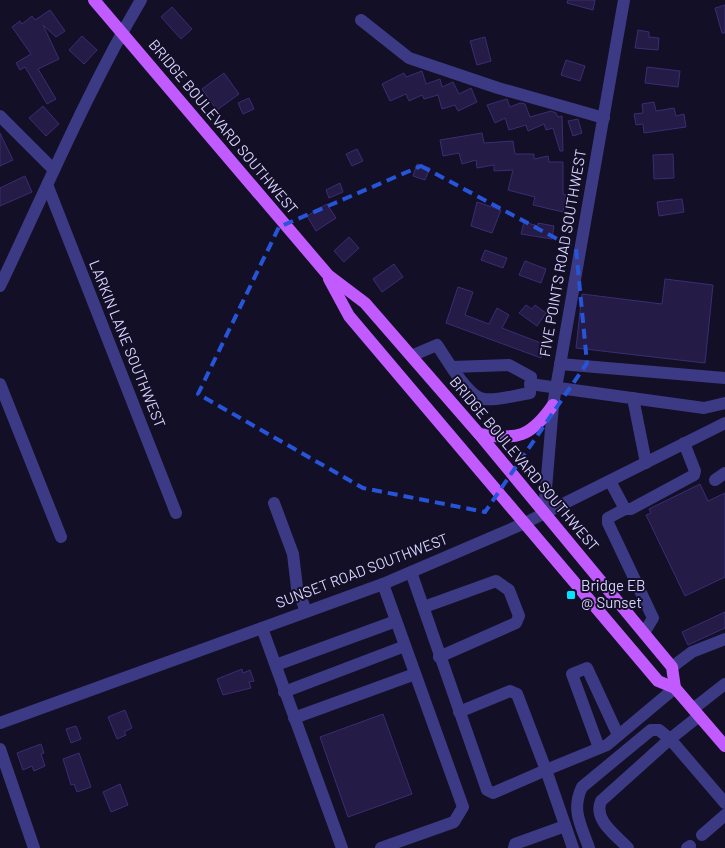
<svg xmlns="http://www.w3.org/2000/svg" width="725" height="848" viewBox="0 0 725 848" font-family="Barlow,sans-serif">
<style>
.building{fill:#241b47;stroke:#3b2d73}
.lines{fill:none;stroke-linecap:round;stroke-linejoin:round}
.minor{stroke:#3d3a85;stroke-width:12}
.major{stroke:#c25bff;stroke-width:12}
.marked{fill:none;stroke:#2655da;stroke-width:4;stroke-dasharray:10 6;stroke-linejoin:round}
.poi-dot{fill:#00e5ff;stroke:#130f26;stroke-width:2}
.labels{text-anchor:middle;stroke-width:4;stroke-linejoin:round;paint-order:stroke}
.street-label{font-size:15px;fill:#d9d4ff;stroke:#130f26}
.poi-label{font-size:15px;fill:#d9d4ff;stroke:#130f26;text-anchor:start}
</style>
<rect width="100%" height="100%" fill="#130f26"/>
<g class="building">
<path d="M568 0H595L593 10 567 3Z"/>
<path d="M725 5V33H722L715 8Z"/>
<path d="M172 7 192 29 181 39 161 17Z"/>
<path d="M50 10 65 31 56 37 43 25 59 59 38 69 56 99 47 104 25 67 20 70 16 63 31 54 12 27 20 21 22 24 32 16 35 20Z"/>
<path d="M638 30 649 32V37L659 38 658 50 635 48Z"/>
<path d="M82 36 97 50 84 64 69 50Z"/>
<path d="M485 37 491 61 477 65 470 41Z"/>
<path d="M566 60 585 66 580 81 561 75Z"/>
<path d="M647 67 680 71 678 87 645 83Z"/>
<path d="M422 71 426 84 440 79 442 87 453 82 459 94 471 88 477 102 458 111 455 105 442 109 438 95 424 99 422 95 409 101 406 94 390 101 382 84 404 73 406 77Z"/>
<path d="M224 73 239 94 217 110 202 89Z"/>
<path d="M249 98 254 109 243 114 238 103Z"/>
<path d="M507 99 510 107 520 103 525 104 530 117 551 111 556 113 558 117 562 116 563 151H560L553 128 546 130 544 124 528 131 526 125 509 130 505 118 495 123 487 105Z"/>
<path d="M654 102 656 111 674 108 676 116 684 114 686 127 644 133 643 124 636 125 634 114 643 113 642 104Z"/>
<path d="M43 106 59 124 46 136 29 118Z"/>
<path d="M578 119 582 133 573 136 568 121Z"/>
<path d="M0 133 13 160 0 166Z"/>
<path d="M482 133 484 143 513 141 515 154H534V159L548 156 549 162H563V194L566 195 563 212 533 205 535 197 508 190 513 170 494 171V165L477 168 476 160 462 164 459 153 443 156 440 140Z"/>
<path d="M357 149 363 161 352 166 346 154Z"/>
<path d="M673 154 674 178 654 179 653 155Z"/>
<path d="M417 164 430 168 425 180 413 176Z"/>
<path d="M25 176 32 192 0 206V188Z"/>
<path d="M340 183 343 192 329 198 326 190Z"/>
<path d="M682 199 684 212 659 216 657 202Z"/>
<path d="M477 202 501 210 492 233 471 226Z"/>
<path d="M327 204 336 218 316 231 307 216Z"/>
<path d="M524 222 538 226V223L554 226 552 239 521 234Z"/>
<path d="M349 237 359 248 344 262 334 251Z"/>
<path d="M485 250 507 258 503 268 481 260Z"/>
<path d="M525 261 546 269 541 283 519 275Z"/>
<path d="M394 264 403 277 382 292 373 279Z"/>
<path d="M665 279 713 285 705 363 576 348 582 294 662 304Z"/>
<path d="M458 287 473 292 465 315 489 324 497 308 509 315 502 328 546 345 541 358 446 323Z"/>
<path d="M526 305 532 309 535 305 546 313 537 326 519 313Z"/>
<path d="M700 484 708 501 725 493V577L685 596 646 515 651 513 649 509Z"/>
<path d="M725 612V628L688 645 682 632Z"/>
<path d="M242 669 243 673 250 670 254 681 249 682 251 688 223 695 217 679Z"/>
<path d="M125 710 132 728 124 732 126 735 117 739 108 717Z"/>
<path d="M383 714 412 794 348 817 320 737Z"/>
<path d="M76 726 81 739 71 743 66 729Z"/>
<path d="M41 744 44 753 41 754 45 766 34 771 32 766 23 770 17 753Z"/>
<path d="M79 753 91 787 77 792 74 784 71 785 63 759Z"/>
<path d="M120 784 128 805 111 812 103 792Z"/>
</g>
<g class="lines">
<g class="minor">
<path d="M361 20 409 58 498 88 604 118"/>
<path d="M0 116 54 170"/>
<path d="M48 187 176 513"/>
<path d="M0 286C46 190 87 91 141 0"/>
<path d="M411 356 437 345C446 358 468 398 484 399 498 401 516 395 530 393L531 377 509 365 452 367"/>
<path d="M560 364 725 378"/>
<path d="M0 384 61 537"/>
<path d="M530 384 704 408 725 403"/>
<path d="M633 398 646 463"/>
<path d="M715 480 725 473"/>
<path d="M610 481 625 509H631L694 475 695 471 684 443"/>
<path d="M274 503 293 554 297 588 306 611"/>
<path d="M625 509 608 518V523L653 618 644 633"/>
<path d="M544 513 553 405 624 0"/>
<path d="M411 572 487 790 493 793 546 770 517 694 510 691 459 712"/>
<path d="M424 607 496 581 509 590 519 616 516 623 439 657"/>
<path d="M262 628 342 848"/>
<path d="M276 665 396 621"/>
<path d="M672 667 692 652 725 639"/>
<path d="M284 692 405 646"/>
<path d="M693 709 725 684"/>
<path d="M699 716 670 739 725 803"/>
<path d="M294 718 415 674"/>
<path d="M0 723 383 584 525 523 725 423"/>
<path d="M599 748 572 674 587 668 618 735"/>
<path d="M0 749 34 848"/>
<path d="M702 835 725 815"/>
<path d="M381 848 454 822 463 807 383 584"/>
<path d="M514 848 515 844 565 826"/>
<path d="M573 848 546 770 607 745 675 688"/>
<path d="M589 848C581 825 571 810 582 787L651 730H659L670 739 601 801C593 820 616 835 628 848"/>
<path d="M687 848 690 846"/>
</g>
<g class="major">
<path d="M94 0 328 275 365 303 479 434 672 667 675 688"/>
<path d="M329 279 349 316 658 681 675 688 725 746"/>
<path d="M479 434C517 440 530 438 553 405"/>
</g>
</g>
<path class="marked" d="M421 166 576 249 587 363 485 512 363 488 198 394 279 227Z"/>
<rect class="poi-dot" x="566" y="590" width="10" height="10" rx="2.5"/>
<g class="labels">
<g class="street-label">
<text transform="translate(223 127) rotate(50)" y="5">BRIDGE BOULEVARD SOUTHWEST</text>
<text transform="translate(563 253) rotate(-80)" y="5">FIVE POINTS ROAD SOUTHWEST</text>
<text transform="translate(127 344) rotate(68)" y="5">LARKIN LANE SOUTHWEST</text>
<text transform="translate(524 464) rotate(50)" y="5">BRIDGE BOULEVARD SOUTHWEST</text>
<text transform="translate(362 571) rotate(-21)" y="5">SUNSET ROAD SOUTHWEST</text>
</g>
<g class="poi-label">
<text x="581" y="591">Bridge EB<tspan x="581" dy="17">@ Sunset</tspan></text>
</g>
</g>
</svg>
